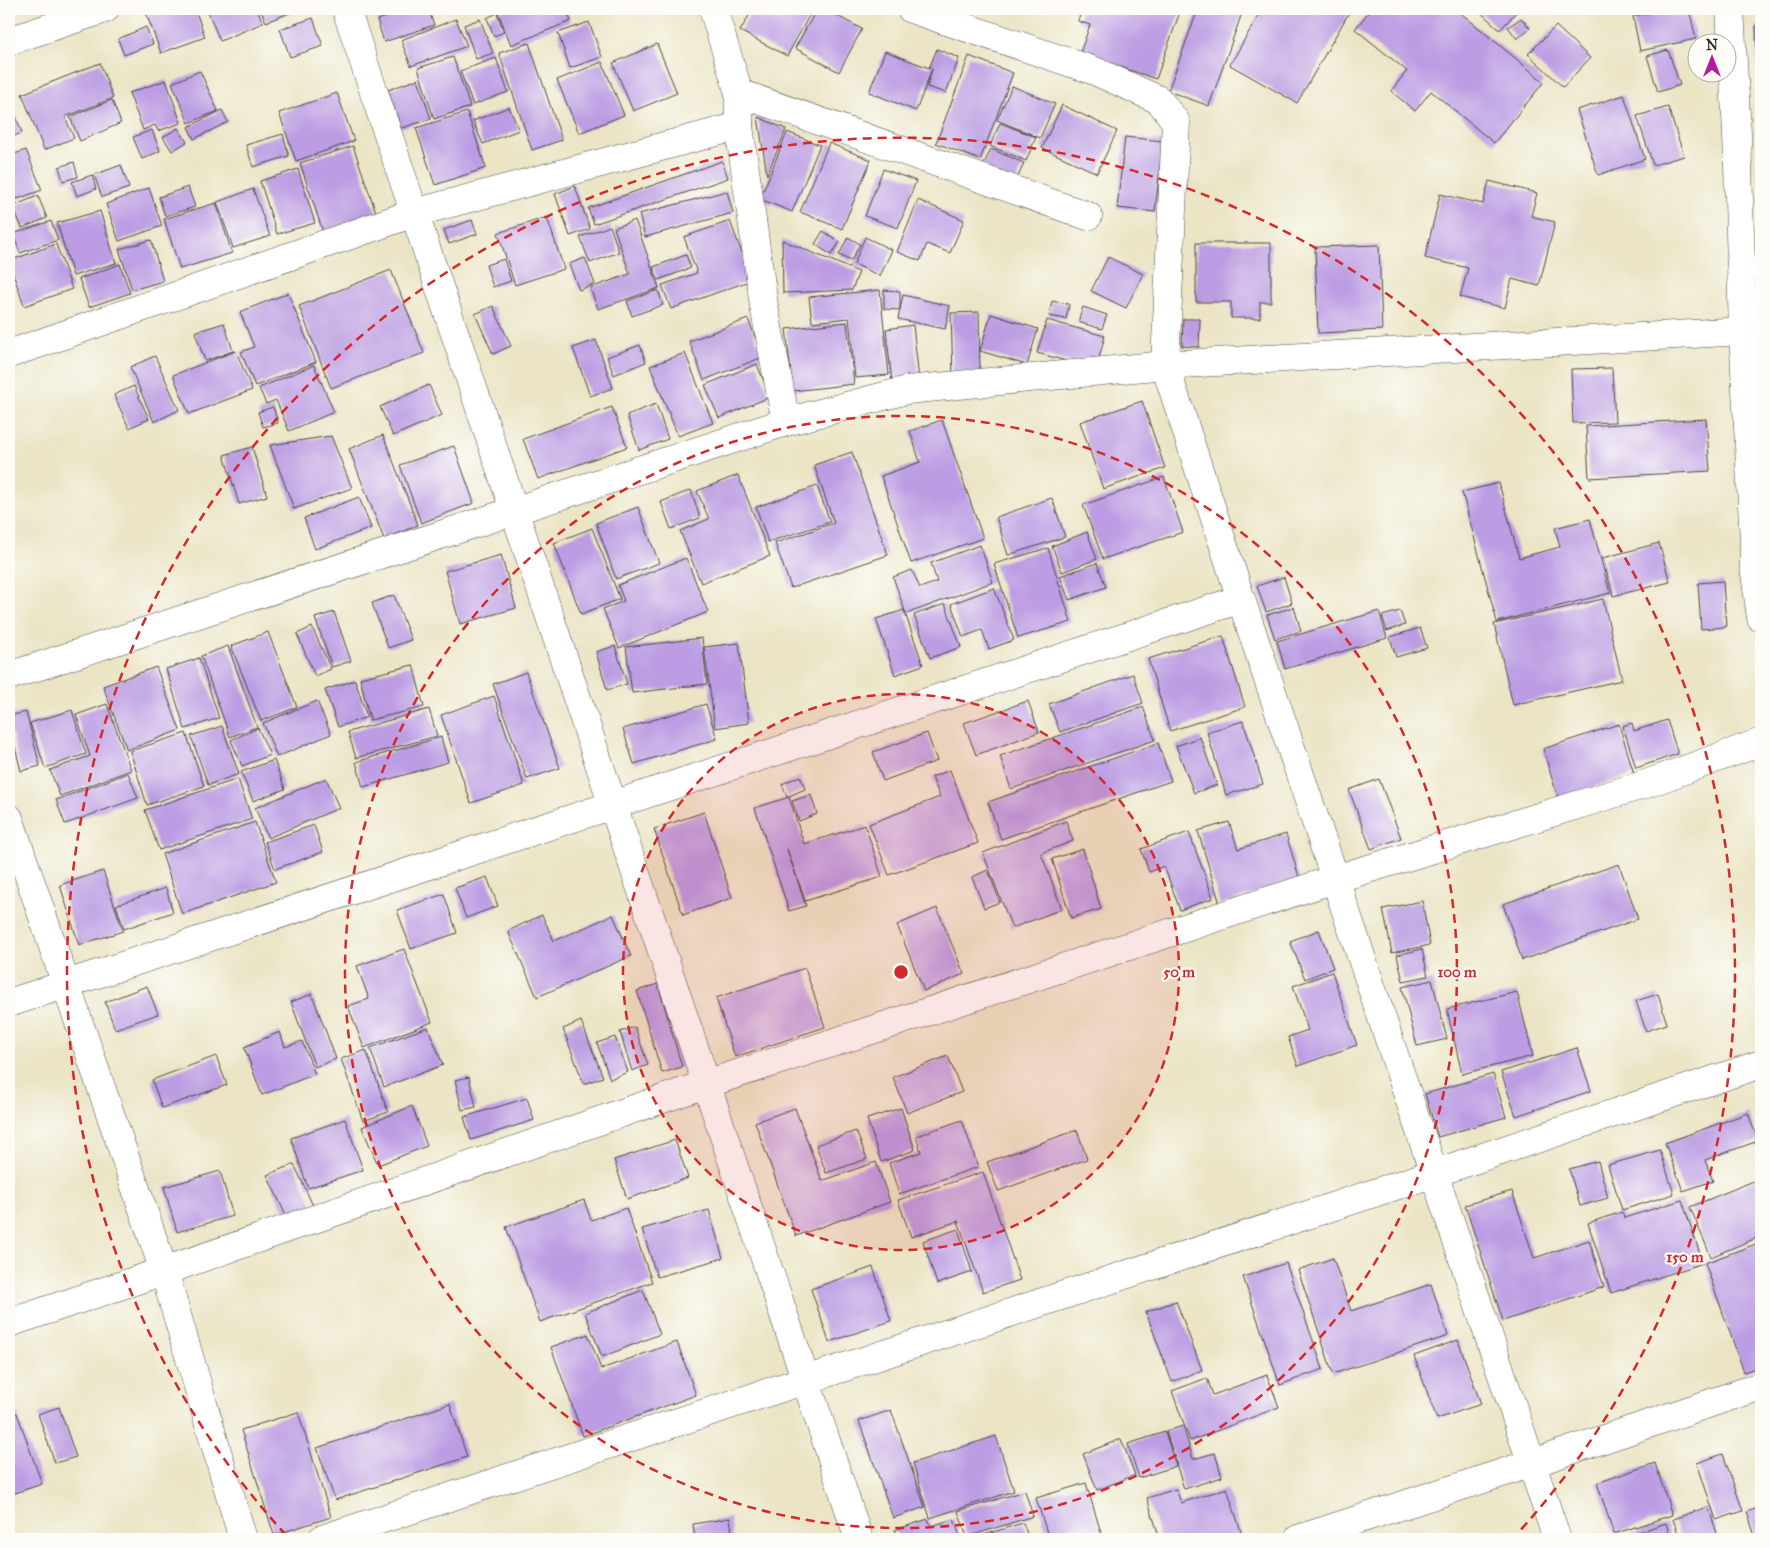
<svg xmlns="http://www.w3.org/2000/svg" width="1770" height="1548" viewBox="0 0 1770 1548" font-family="'IM FELL Great Primer',serif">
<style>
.building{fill:#bc9de3}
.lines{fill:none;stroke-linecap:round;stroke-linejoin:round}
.minor-casing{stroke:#484742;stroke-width:29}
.minor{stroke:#fff;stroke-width:28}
.ring{fill:none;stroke:#d62828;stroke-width:2.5;stroke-dasharray:9 6}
.centre{fill:#d62828;stroke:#fdfcf7;stroke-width:2.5}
.ring-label{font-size:15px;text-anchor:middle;font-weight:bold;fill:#d62828;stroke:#fdfcf7;stroke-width:4.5;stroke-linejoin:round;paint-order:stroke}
</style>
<rect width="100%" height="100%" fill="#fdfcf7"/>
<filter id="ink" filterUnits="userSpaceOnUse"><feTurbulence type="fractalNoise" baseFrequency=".02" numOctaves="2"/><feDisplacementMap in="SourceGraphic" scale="10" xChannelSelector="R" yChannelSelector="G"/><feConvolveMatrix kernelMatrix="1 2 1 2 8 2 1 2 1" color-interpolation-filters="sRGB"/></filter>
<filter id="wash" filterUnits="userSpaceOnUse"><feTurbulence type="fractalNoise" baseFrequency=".0096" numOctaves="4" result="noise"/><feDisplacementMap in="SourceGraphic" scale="20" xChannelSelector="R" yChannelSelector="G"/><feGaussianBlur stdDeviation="1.12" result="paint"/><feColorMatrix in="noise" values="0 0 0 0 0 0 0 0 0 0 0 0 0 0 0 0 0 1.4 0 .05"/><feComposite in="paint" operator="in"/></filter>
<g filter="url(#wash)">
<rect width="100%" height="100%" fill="#ebe5c6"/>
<g id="blocks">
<g class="building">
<path d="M159 9H195L205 37 161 53 146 13Z"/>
<path d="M207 9H257L263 23 220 41Z"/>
<path d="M260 9H300L266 22Z"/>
<path d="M381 9H405L384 16Z"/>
<path d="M411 9H428L434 25 384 42 377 20Z"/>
<path d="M506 9H566L571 21 511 45 498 12Z"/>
<path d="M753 9H813L787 56 740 31Z"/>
<path d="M817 9H824L862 29 839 72 795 48Z"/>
<path d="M1082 9H1181L1156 79 1080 53 1090 25 1078 21Z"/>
<path d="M1198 9H1231L1242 13 1209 106 1168 91Z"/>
<path d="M1262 9H1351L1297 103 1230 65Z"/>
<path d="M1371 9H1456L1544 82 1494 143 1431 91 1415 111 1391 91 1407 71 1355 29Z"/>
<path d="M1477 9H1519L1500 30Z"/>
<path d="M1615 9H1640V13L1616 14Z"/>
<path d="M1669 9H1689L1696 39 1640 51 1633 16Z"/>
<path d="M497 13 504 32 494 36 487 18Z"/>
<path d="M313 18 323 46 290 57 280 29Z"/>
<path d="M1521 18 1530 28 1517 39 1508 27Z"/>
<path d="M456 19 467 46 411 66 401 40Z"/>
<path d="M480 19 493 53 476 59 464 25Z"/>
<path d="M589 22 602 57 570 68 558 33Z"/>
<path d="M1761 25V60L1757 61 1756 26Z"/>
<path d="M1556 26 1590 58 1563 87 1528 54Z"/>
<path d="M146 27 153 44 124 55 118 39Z"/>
<path d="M529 43 562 140 532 150 499 53Z"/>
<path d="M657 44 677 93 633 111 613 63Z"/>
<path d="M937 49 959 58 946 93 927 87 932 69 916 111 869 92 885 51 929 68Z"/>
<path d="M1668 50 1680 85 1658 92 1647 56Z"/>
<path d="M969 56 1013 73 980 160 936 143Z"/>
<path d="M453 57 470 107 434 119 418 68Z"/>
<path d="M496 58 508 92 473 105 460 71Z"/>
<path d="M602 62 624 115 579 133 557 80Z"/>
<path d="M100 63 113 98 65 117 74 138 44 150 22 94Z"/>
<path d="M200 71 218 111 189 123 172 83Z"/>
<path d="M418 79 431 119 401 128 388 90Z"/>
<path d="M166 80 181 123 158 131 155 125 143 130 129 93Z"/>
<path d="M1012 86 1055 104 1040 138 997 120Z"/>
<path d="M337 93 354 141 296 161 279 113Z"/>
<path d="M1624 95 1645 159 1598 175 1577 110Z"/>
<path d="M9 97 22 133 9 138Z"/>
<path d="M112 100 121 123 80 141 70 117Z"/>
<path d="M1062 105 1117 131 1097 173 1042 148Z"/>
<path d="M509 107 519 130 483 144 473 121Z"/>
<path d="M1668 107 1684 156 1653 165 1637 116Z"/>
<path d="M222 110 228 122 194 139 188 127Z"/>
<path d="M467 112 486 168 435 185 416 128Z"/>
<path d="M758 117 786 129 767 175Z"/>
<path d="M1000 123 1036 137 1026 161 990 146Z"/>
<path d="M178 128 187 142 172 151 163 137Z"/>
<path d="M152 130 160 151 142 159 133 137Z"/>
<path d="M787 132 820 145 792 212 760 199Z"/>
<path d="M283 134 289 156 253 167 246 145Z"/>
<path d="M1125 137 1163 141 1155 212 1117 208Z"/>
<path d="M829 143 871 160 842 229 800 212Z"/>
<path d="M353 146 377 215 323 232 300 163Z"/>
<path d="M991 149 1024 163 1015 184 981 170Z"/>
<path d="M26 150 42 190 17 199 9 177V156Z"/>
<path d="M722 161 728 178 594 224 588 208Z"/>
<path d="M74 162 78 177 63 181 59 167Z"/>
<path d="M121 165 129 188 102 197 94 175Z"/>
<path d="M298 169 315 223 277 234 260 181Z"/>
<path d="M883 169 916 181 898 228 865 216Z"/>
<path d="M92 175 96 189 77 196 72 182Z"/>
<path d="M1489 181 1537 193 1531 216 1555 222 1539 286 1512 279 1505 308 1460 297 1468 268 1425 258 1440 194 1483 204Z"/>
<path d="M575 186 590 229 570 236 555 194Z"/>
<path d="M188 187 195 207 165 216 159 197Z"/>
<path d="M149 188 162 226 119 241 106 204Z"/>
<path d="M253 189 270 236 233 248 217 202Z"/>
<path d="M727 191 733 213 645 237 639 214Z"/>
<path d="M38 196 47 218 22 228 13 206Z"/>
<path d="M918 200 964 220 950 253 927 244 920 261 897 252Z"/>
<path d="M216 203 232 253 180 269 164 219Z"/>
<path d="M100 211 116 263 73 276 57 223Z"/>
<path d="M547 217 564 269 515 285 498 233Z"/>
<path d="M472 220 477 234 449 244 444 230Z"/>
<path d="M635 220 659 288 598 309 590 288 630 274 614 228Z"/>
<path d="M51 221 58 240 20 253 13 234Z"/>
<path d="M730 221 752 280 671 309 662 285 697 273 684 237Z"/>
<path d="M610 226 619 252 590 263 580 237Z"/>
<path d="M823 231 840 242 831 255 815 244Z"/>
<path d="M848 237 860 244 851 261 839 255Z"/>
<path d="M865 237 892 250 880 276 854 264Z"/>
<path d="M151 240 163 281 132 290 119 249Z"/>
<path d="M782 240 859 272 852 290 783 293Z"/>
<path d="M1196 243H1271V302H1260V318H1231V302H1196Z"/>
<path d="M56 244 72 289 24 306 9 261Z"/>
<path d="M1379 245 1382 330 1318 333 1315 247Z"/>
<path d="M686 255 691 268 658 280 653 267Z"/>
<path d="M1108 257 1143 274 1126 308 1091 291Z"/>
<path d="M585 258 595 284 579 290 569 264Z"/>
<path d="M504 259 511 281 493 287 486 265Z"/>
<path d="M120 264 130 293 89 307 79 279Z"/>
<path d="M391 270 424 353 331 388 299 306Z"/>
<path d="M658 290 663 305 632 316 627 301Z"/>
<path d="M880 290 889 375 855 378 849 318 812 322 809 297Z"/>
<path d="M884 290 900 291V310L884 309Z"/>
<path d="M288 293 316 362 255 386 241 352 254 347 240 312Z"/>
<path d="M903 295 950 306 945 329 898 319Z"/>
<path d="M1052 301 1069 304 1066 319 1049 316Z"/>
<path d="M493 306 511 346 493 354 475 314Z"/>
<path d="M1083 307 1107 315 1102 329 1078 322Z"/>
<path d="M979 312 980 377H953L951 313Z"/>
<path d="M991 314 1038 329 1027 365 980 351Z"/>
<path d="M748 319 763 357 704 380 689 341Z"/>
<path d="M1183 319H1200L1199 347 1182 346Z"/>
<path d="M1047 320 1105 336 1096 369 1037 353Z"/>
<path d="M847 322 854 384 793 391 786 329Z"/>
<path d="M224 323 233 351 205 361 195 332Z"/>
<path d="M913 325 919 380 892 382 886 329Z"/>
<path d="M596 340 613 388 590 396 573 348Z"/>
<path d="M640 345 646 362 614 375 607 357Z"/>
<path d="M236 351 252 390 189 414 173 375Z"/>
<path d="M685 353 713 423 678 436 650 366Z"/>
<path d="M155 356 179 410 154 422 130 367Z"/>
<path d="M757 364 770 397 719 418 705 385Z"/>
<path d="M314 365 334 412 289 431 276 400 266 404 259 388Z"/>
<path d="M1612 368 1615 422 1573 423 1571 369Z"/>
<path d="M429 385 442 415 393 436 380 407Z"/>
<path d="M134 386 149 419 129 428 114 395Z"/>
<path d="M1142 401 1165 468 1103 489 1080 422Z"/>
<path d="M656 404 668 439 639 450 627 415Z"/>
<path d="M273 407 278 423 263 427 258 412Z"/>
<path d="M612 407 627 447 538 479 523 439Z"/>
<path d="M1706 419 1710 471 1589 478 1586 426Z"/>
<path d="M942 420 983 538 911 563 881 476 920 462 910 431Z"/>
<path d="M383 435 418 525 384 539 349 449Z"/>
<path d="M331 436 352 488 294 509 270 445Z"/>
<path d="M454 446 474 503 421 523 400 465Z"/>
<path d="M252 447 267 496 239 504 224 455Z"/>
<path d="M852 452 888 555 791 588 775 543 834 523 814 465Z"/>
<path d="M738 475 770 556 701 583 680 531 709 519 697 491Z"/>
<path d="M1164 477 1183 532 1103 559 1083 505Z"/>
<path d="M1499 483 1519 558 1560 547 1555 528 1590 519 1610 593 1497 622 1462 492Z"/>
<path d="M817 486 830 522 768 542 756 507Z"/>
<path d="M691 490 700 518 671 529 661 502Z"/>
<path d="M359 497 371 528 315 549 304 518Z"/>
<path d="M1052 498 1065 537 1008 555 996 517Z"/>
<path d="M638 507 659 563 616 579 596 523Z"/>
<path d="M592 528 620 599 581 614 554 543Z"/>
<path d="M1087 532 1097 559 1062 572 1052 546Z"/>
<path d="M1659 543 1670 582 1613 596 1603 558Z"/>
<path d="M980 545 993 582 906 614 893 577 912 570 920 588 937 582 931 563Z"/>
<path d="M1048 548 1071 622 1018 638 994 564Z"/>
<path d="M501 555 516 608 460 624 445 571Z"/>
<path d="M686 558 708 612 619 648 603 609 624 601 618 585Z"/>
<path d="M1097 563 1106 587 1069 600 1060 576Z"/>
<path d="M1284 577 1292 603 1266 612 1257 586Z"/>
<path d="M1723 581 1726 627 1701 629 1698 583Z"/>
<path d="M994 588 1014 640 989 649 982 630 963 637 951 604Z"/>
<path d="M394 595 411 640 388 648 372 603Z"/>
<path d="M1603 599 1622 680 1513 705 1494 624Z"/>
<path d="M945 604 961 647 930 658 914 615Z"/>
<path d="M1294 607 1301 631 1275 639 1267 615Z"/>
<path d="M904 610 923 665 895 675 876 619Z"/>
<path d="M1379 611 1387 638 1285 669 1277 641Z"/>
<path d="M1400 611 1405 625 1387 631 1382 616Z"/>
<path d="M334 612 351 661 332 667 315 618Z"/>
<path d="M312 627 331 669 315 676 297 634Z"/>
<path d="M1420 628 1427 648 1396 657 1390 637Z"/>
<path d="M268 632 297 707 261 721 231 646Z"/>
<path d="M1223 636 1245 707 1170 731 1148 659Z"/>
<path d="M702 638 707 684 632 693 626 647Z"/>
<path d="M739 643 749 723 715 728 704 647Z"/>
<path d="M228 646 257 727 230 737 201 656Z"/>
<path d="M615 646 627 684 607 690 596 652Z"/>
<path d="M199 658 219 718 185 729 166 669Z"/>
<path d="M413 665 424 707 370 720 360 678Z"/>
<path d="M156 667 180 730 127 750 103 686Z"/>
<path d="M526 672 560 768 527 779 493 684Z"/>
<path d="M1133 674 1143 703 1060 732 1049 704Z"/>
<path d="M355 680 367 717 338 727 325 690Z"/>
<path d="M494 696 524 785 471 803 441 715Z"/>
<path d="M317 701 331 734 277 757 263 723Z"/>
<path d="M1028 701 1039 732 976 755 964 723Z"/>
<path d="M107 704 131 770 60 796 50 770 90 756 76 715Z"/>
<path d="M706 704 717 739 634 764 623 729Z"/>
<path d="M1143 707 1155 740 1011 789 1000 756Z"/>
<path d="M429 709 437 736 356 758 348 732Z"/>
<path d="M72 710 86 754 45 768 30 723Z"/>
<path d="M26 712 40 766 21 771 9 723V716Z"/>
<path d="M1667 720 1678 754 1636 768 1623 726 1632 723 1634 731Z"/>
<path d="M1243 721 1263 784 1226 795 1207 732Z"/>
<path d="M1619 724 1634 774 1558 798 1543 749Z"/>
<path d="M222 726 239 774 208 785 191 736Z"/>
<path d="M258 728 270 755 242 766 231 740Z"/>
<path d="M186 733 204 786 147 805 130 751Z"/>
<path d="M927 733 937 761 883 781 873 752Z"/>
<path d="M441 737 448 762 363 787 356 762Z"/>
<path d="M1200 737 1217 785 1194 793 1176 746Z"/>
<path d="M1158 743 1171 781 1001 839 988 802Z"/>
<path d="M274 760 285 789 253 801 241 772Z"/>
<path d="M950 770 978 843 889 875 869 824 940 797 932 777Z"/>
<path d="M128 773 138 798 65 824 56 800Z"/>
<path d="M800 776 805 789 787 797 782 784Z"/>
<path d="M326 778 339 808 268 838 255 808Z"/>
<path d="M238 779 252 819 159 850 145 810Z"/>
<path d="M1379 779 1401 838 1371 849 1349 790Z"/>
<path d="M811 795 817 814 799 821 792 801Z"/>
<path d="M789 797 804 844 865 825 882 877 805 901 787 849 806 906 789 911 755 808Z"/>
<path d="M704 812 732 898 683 915 654 829Z"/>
<path d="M1066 821 1073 841 1041 853 1062 909 1012 928 983 853Z"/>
<path d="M255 822 276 882 182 914 162 854Z"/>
<path d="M1229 822 1238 849 1286 834 1300 880 1220 904 1198 831Z"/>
<path d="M314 825 323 852 275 869 265 842Z"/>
<path d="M1189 832 1213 898 1180 910 1164 866 1149 872 1141 849Z"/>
<path d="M1083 849 1101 909 1071 918 1052 859Z"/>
<path d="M1619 864 1638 919 1522 960 1503 904Z"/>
<path d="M988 870 1000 902 984 908 972 877Z"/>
<path d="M103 871 123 931 79 945 60 885Z"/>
<path d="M487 877 498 906 466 918 455 888Z"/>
<path d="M166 888 173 912 124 929 116 905Z"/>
<path d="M444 894 457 933 411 949 397 910Z"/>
<path d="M1422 901 1430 945 1392 953 1383 909Z"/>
<path d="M937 908 964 974 924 991 897 925Z"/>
<path d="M542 915 554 941 613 915 631 956 537 997 508 931Z"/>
<path d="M1319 930 1333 968 1305 979 1290 941Z"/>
<path d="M404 949 432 1022 364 1048 348 1006 369 999 357 966Z"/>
<path d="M1422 949 1428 976 1403 981 1397 955Z"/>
<path d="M805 968 825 1027 735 1057 716 998Z"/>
<path d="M1332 972 1357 1045 1298 1066 1288 1037 1308 1030 1293 986Z"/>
<path d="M1432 980 1447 1039 1417 1046 1402 987Z"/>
<path d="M658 984 682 1067 662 1073 637 991Z"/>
<path d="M147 986 158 1014 115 1029 105 1002Z"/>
<path d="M1517 992 1533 1056 1462 1074 1447 1009Z"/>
<path d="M312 994 336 1059 315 1067 291 1002Z"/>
<path d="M1658 994 1667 1024 1646 1031 1636 1001Z"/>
<path d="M581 1021 603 1077 584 1084 563 1029Z"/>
<path d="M428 1027 443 1065 384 1087 370 1048Z"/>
<path d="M635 1027 648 1065 632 1071 620 1032Z"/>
<path d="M280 1032 285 1047 302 1041 315 1074 262 1095 244 1047Z"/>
<path d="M615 1037 628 1072 610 1079 597 1043Z"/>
<path d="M1577 1048 1591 1091 1516 1116 1501 1072Z"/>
<path d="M366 1050 388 1112 363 1121 341 1059Z"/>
<path d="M216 1056 227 1085 162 1108 152 1080Z"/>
<path d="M948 1056 962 1092 907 1113 893 1077Z"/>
<path d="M1493 1074 1506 1117 1438 1137 1425 1094Z"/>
<path d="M469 1077 476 1107 462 1110 455 1080Z"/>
<path d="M527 1098 534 1120 471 1140 464 1117Z"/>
<path d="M412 1106 427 1146 378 1165 362 1127Z"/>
<path d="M795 1108 822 1181 876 1162 890 1202 796 1236 755 1122Z"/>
<path d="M901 1108 915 1150 881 1162 867 1119Z"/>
<path d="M1748 1113 1758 1141 1705 1160 1713 1181 1683 1191 1665 1143Z"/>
<path d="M345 1119 363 1170 308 1188 291 1138Z"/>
<path d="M962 1120 978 1167 899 1194 889 1163 921 1152 916 1136Z"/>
<path d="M1077 1130 1087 1159 998 1191 987 1162Z"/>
<path d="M856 1131 867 1159 826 1173 816 1145Z"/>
<path d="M675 1140 688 1178 627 1199 614 1160Z"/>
<path d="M1660 1150 1674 1194 1622 1210 1608 1165Z"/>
<path d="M1598 1161 1608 1198 1580 1206 1569 1169Z"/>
<path d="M294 1164 314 1208 288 1220 267 1175Z"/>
<path d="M220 1171 233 1216 177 1232 164 1187Z"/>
<path d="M983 1172 1020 1280 983 1292 958 1221 911 1237 898 1200Z"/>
<path d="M1761 1178V1236L1711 1257 1690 1207Z"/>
<path d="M1512 1191 1534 1258 1589 1240 1604 1287 1503 1321 1465 1205Z"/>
<path d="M584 1200 591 1220 626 1208 652 1282 540 1322 506 1227Z"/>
<path d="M1682 1200 1703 1263 1611 1293 1588 1223 1622 1212 1624 1218Z"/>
<path d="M709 1210 723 1258 657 1277 642 1229Z"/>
<path d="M958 1229 972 1272 937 1284 923 1241Z"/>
<path d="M1761 1242V1366L1744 1372 1705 1263Z"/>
<path d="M1333 1258 1351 1311 1431 1284 1448 1336 1333 1374 1298 1270Z"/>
<path d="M1286 1263 1323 1369 1280 1385 1243 1277Z"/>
<path d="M873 1267 891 1321 829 1342 811 1289Z"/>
<path d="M643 1290 660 1334 602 1357 585 1313Z"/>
<path d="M1176 1301 1202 1370 1172 1382 1146 1312Z"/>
<path d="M588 1334 601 1369 677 1342 696 1395 583 1436 551 1347Z"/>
<path d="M1458 1340 1481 1404 1437 1419 1414 1356Z"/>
<path d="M1267 1375 1279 1407 1190 1441 1172 1391 1207 1378 1213 1395Z"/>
<path d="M450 1404 467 1457 335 1500 317 1448Z"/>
<path d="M59 1407 76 1457 55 1463 38 1414Z"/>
<path d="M891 1410 925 1507 893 1518 859 1421Z"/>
<path d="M298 1412 331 1517 274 1535 241 1430Z"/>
<path d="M17 1413 42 1484 9 1495V1416Z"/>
<path d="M1183 1426 1193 1459 1215 1453 1222 1477 1184 1489 1166 1431Z"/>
<path d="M1165 1432 1176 1466 1139 1478 1128 1444Z"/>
<path d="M996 1436 1014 1491 930 1518 913 1463Z"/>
<path d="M1121 1439 1135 1475 1097 1490 1083 1454Z"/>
<path d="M1723 1454 1743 1511 1716 1520 1697 1463Z"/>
<path d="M1655 1463 1672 1515 1614 1534 1597 1483Z"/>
<path d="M1086 1483 1103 1539H1049L1036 1498Z"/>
<path d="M1227 1488 1242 1535 1230 1539H1160L1147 1498 1176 1489 1181 1503Z"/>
<path d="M1025 1491 1033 1516 967 1537 958 1511Z"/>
<path d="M1708 1507 1719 1539H1680L1673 1519Z"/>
<path d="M1761 1507V1539H1756L1747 1512Z"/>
<path d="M730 1518 733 1539H695L693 1524Z"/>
<path d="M928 1519 931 1526 954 1519 961 1539H899L895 1530Z"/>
<path d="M1023 1523 1028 1536 1036 1534 1038 1539H970Z"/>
<path d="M1666 1523 1671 1539H1618Z"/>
</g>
</g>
</g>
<g filter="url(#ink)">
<use href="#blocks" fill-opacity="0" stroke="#484742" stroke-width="1"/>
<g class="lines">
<defs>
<g id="minor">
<path d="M346 9 859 1539"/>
<path d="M713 9 739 93V126L764 306 786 422"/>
<path d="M911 9 1095 71 1159 100 1176 122 1165 365 1241 599 1557 1539"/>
<path d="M1730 9 1737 133 1743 331 1754 542V566L1761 618"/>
<path d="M9 41 105 9"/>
<path d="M739 93 1088 216"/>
<path d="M9 354 414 213 739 126"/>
<path d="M9 676 786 422 907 390 1165 365 1743 331"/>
<path d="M9 818 164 1271 243 1539"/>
<path d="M9 1003 1241 599"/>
<path d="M9 1323 164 1271 706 1084 1335 879 1646 784 1761 742"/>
<path d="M322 1539 1435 1173 1761 1064"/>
<path d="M1298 1539 1533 1463 1761 1386"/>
</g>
</defs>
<use href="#minor" class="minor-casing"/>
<use href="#minor" class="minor"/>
</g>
</g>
<circle cx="901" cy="972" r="278" fill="#d62828" fill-opacity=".12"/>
<g class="ring">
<circle cx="901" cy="972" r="278"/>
<circle cx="901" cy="972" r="556"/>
<path d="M286 1535A834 834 0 1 1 1516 1535"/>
</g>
<circle cx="901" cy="972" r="8" class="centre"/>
<g class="ring-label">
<text x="1179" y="977">50 m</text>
<text x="1457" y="977">100 m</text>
<text x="1685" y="1262">150 m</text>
</g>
<rect width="1770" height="1548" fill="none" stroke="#fdfcf7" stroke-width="30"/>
<g transform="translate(1712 58)"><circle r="24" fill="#fdfcf7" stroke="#a9a8a5"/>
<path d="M0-4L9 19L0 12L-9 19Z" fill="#b5179e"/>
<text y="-8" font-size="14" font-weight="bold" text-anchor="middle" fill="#2b2b2b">N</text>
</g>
</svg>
